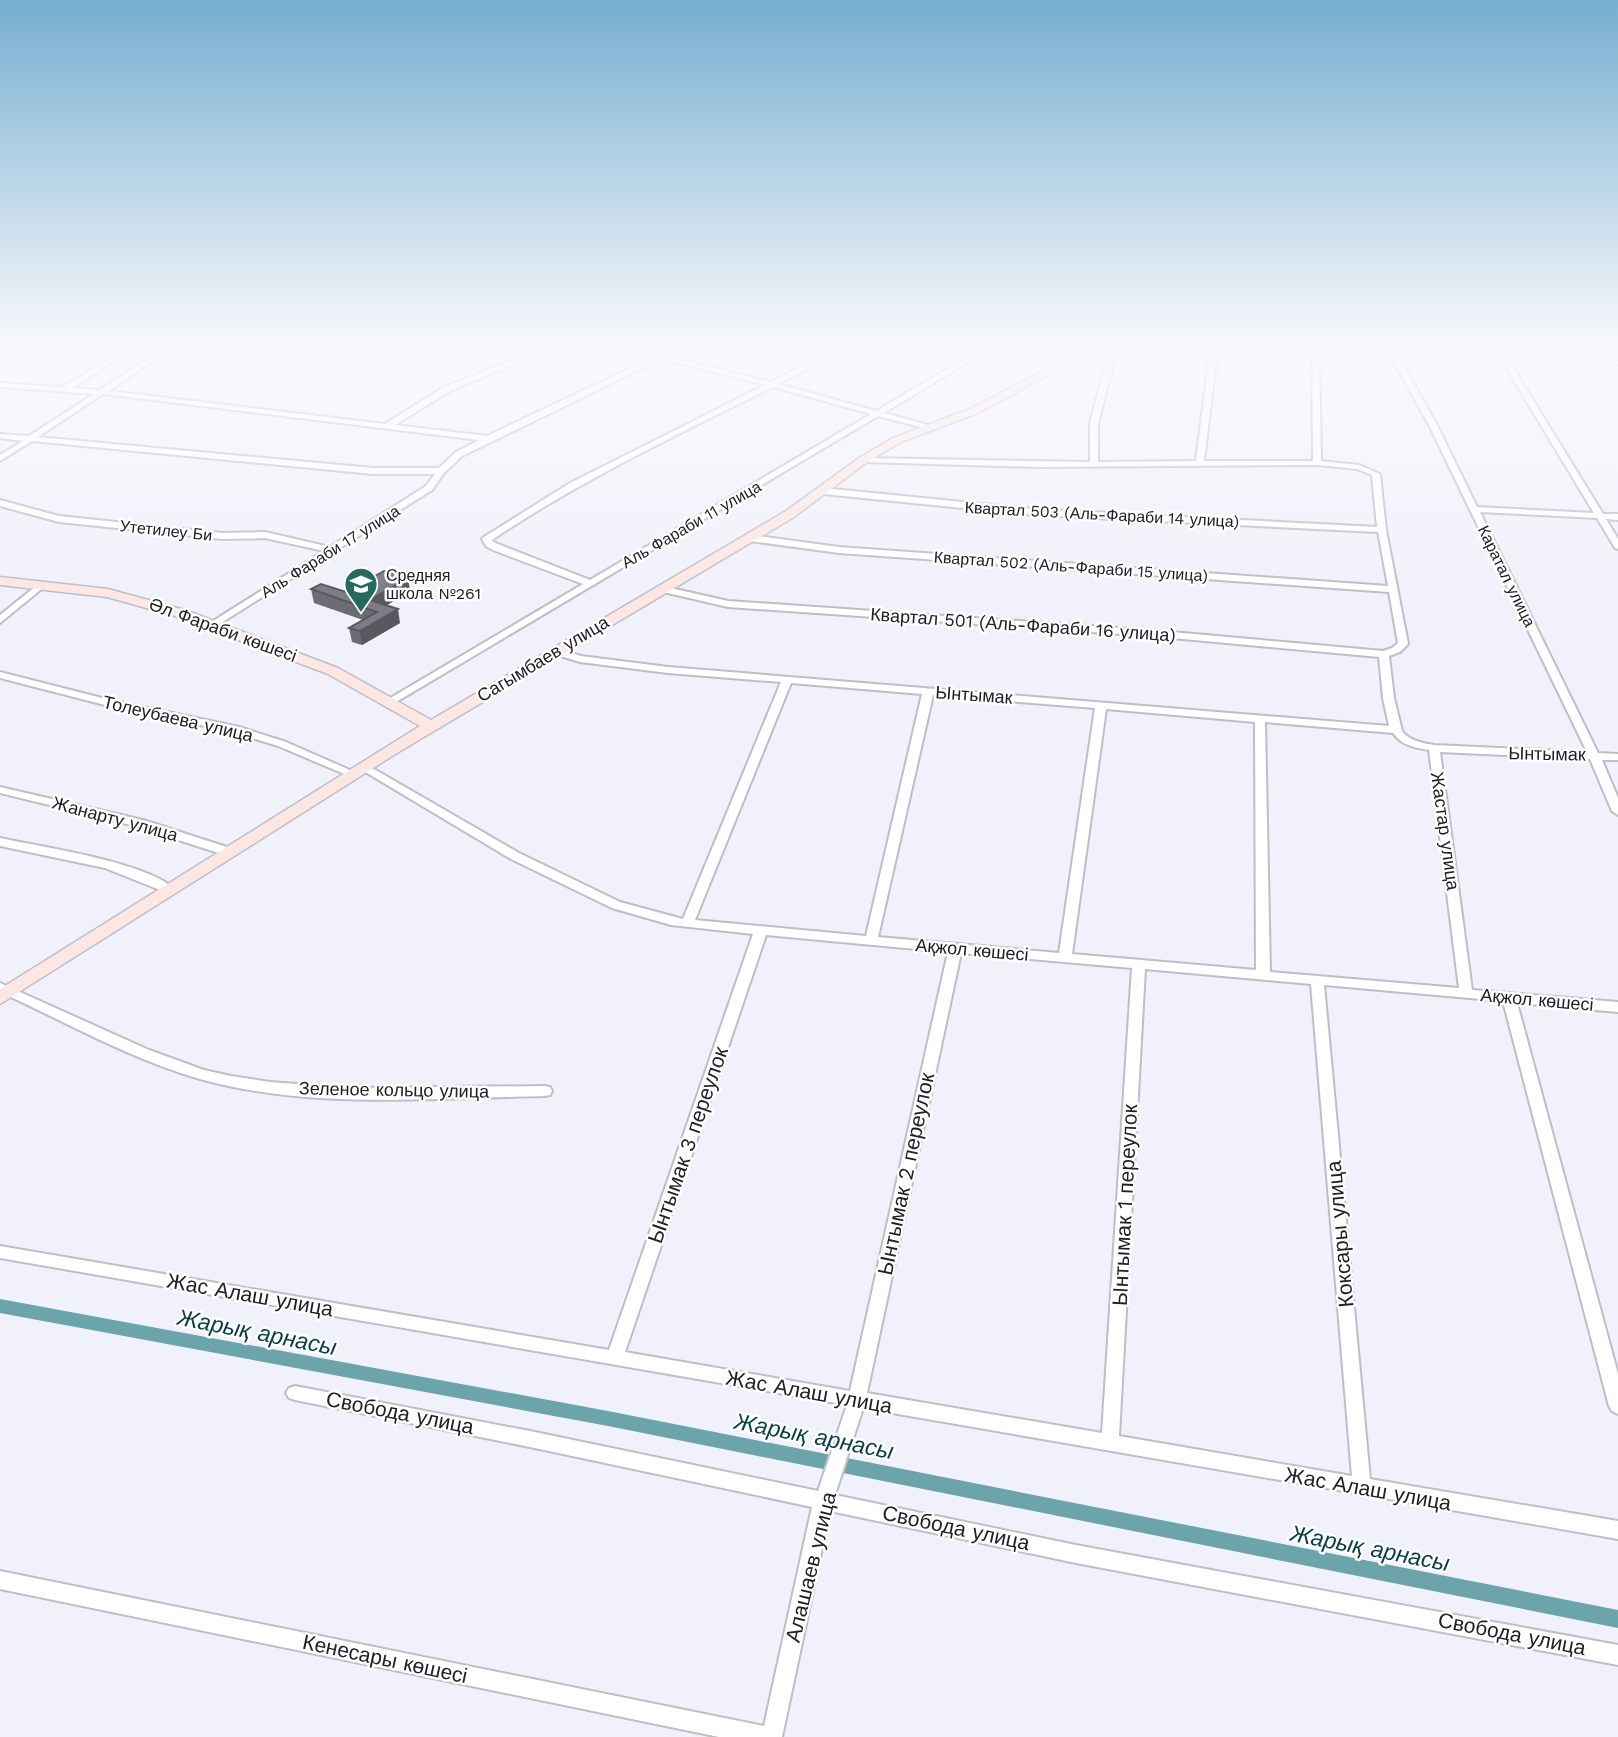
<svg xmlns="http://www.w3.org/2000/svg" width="1618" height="1737" viewBox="0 0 1618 1737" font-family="'Work Sans',sans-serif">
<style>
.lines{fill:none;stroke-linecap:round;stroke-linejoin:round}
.canal{fill:#6ba4aa;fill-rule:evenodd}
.street-casing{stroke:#bfbec8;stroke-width:4}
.secondary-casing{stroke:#bfbec8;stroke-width:3}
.street{fill:#fff;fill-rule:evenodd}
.secondary{fill:#fce7e2;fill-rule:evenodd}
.wall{fill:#6c6c74}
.shaded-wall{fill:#58585e}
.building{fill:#7e7d87;stroke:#58585e;stroke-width:2}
.labels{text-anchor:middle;stroke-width:5;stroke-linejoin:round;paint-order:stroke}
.far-street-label{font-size:16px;fill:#212125;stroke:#fff}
.far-poi-label{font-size:16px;fill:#212125;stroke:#fff;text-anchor:start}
.street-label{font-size:18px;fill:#212125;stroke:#fff}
.near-street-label{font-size:21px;fill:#212125;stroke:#fff}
.near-water-label{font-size:23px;font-style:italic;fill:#083f44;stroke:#fff}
</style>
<rect width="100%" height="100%" fill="#f1f1fb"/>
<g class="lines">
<path class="canal" d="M0 1299 608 1411 1618 1610V1628L608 1426 0 1313Z"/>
<defs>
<g id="street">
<path d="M0 346H7L0 349Z"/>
<path d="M130 346H138L72 388 100 390 167 346H174L109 391 385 424 444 387 548 346H556L450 391 395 425 487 436 654 357 614 348V346C631 346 647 355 664 355 674 356 684 346 695 346L673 358 771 382 841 346H849L779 384 876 411 986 346H995L884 413 932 426V430L878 416 391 705 386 702 387 700 583 584 493 550 486 546 482 539 484 537 570 483 765 385 662 359 462 456 444 473 432 490 213 628 210 627V623L324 551 265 538 222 539 59 522 0 506V500L59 516 222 533 265 532 330 547 426 486 435 474H373L32 441 0 461V455L23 441 0 438V434L29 436 94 394 0 387V383L63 387ZM773 387 871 414 590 580 493 542 492 540C581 480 677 435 773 387ZM103 394 479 440 456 452 439 468H373L38 437Z"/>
<path d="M1095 346H1101L1114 362 1098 423V462L1196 461 1211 346H1218L1204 461H1313L1312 346H1319L1321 461 1359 465 1380 474 1386 530 1408 644 1400 652 1389 656 1394 698 1402 731C1410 741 1422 743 1434 745L1587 752 1429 425 1385 346H1392L1437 425 1477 507 1594 513 1493 346H1500L1603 514H1618V520L1606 519 1618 539V549L1615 548 1597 518 1480 512 1598 753 1618 754V760H1602L1618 798V815L1612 811 1590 759 1440 752 1472 990 1618 1002V1012L1517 1003 1618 1374V1414L1612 1411 1609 1406 1503 1001 1324 985 1370 1479 1618 1521V1539L1366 1495 1362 1496 1355 1493 863 1408 835 1495 1076 1545 1618 1645V1665L1076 1563 830 1511 782 1737H719L0 1589V1571L764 1726 812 1507 530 1447 295 1400 289 1398 286 1393 289 1388 295 1386 530 1431 818 1491 847 1405 0 1258V1246L609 1350 753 934 671 925 612 908 511 859 357 767 359 765H367L519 853 620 902 683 919 781 682 668 673 580 662 551 653V649L555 648 581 656 668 667 1389 726 1383 698 1379 657 1150 636 728 607 659 591 657 589 662 586 728 601 1150 630 1383 651 1392 648 1398 643 1389 592 839 553 750 541 745 538 750 535 839 547 1388 586 1378 532 1033 515 823 494 819 491 823 488 1033 509 1377 527 1372 475 1357 469 1317 465 1039 467 863 462 859 460 863 458 1090 462V423L1106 362ZM791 683 922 694 866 936 695 920ZM933 695 1095 708 1059 953 878 937ZM1106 709 1255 722 1256 970 1072 954ZM1265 722 1393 733C1401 745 1415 748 1429 750L1459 988 1270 972ZM766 935 948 952 850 1391 625 1352ZM961 953 1132 968 1102 1433 867 1393ZM1145 969 1311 984 1352 1476 1119 1436Z"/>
<path d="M1602 346H1609L1618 357V364H1615Z"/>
<path d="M41 582 44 583V587L0 623V615Z"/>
<path d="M0 672 106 699 239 727 286 742 359 774 353 777 349 776 278 746 233 732 105 705 0 678Z"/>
<path d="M0 787 143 820 233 849 235 852 229 856 225 855 135 826 0 793Z"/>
<path d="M0 838C42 847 147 862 176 890L170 894 105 868 0 846Z"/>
<path d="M0 983 149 1050 204 1070 231 1076 270 1082 348 1088 545 1086 550 1087 552 1091 550 1095 545 1096C431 1098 311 1110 200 1079 130 1059 66 1022 0 992Z"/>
</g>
<path id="secondary" d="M1091 346H1103L978 413 901 442 867 462 794 517 397 753 0 1004V989L420 726 328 674 175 616 107 597 0 585V577L108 589 185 610 338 668 431 720 786 511 859 458 893 438 970 409Z"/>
</defs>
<use href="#street" class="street-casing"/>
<use href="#secondary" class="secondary-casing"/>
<use href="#street" class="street"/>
<use href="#secondary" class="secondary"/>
</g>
<path class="wall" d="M408 578 410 592 387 605 400 623 362 645 352 642 349 628 363 620 314 603 311 589 346 592Z"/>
<g class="shaded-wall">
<path d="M408 578 410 592 376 611 370 600Z"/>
<path d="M398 609 400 623 362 645 360 631Z"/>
</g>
<path class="building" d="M384 571 408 578 370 600 398 609 360 631 349 628 377 612 311 589 321 584 346 592Z"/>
<linearGradient id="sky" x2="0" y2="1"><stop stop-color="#76aecf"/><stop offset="0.59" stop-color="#f9f9fd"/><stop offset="1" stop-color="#f9f9fd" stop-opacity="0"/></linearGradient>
<rect width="1618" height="589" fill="url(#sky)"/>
<defs>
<symbol id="school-pin" viewBox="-11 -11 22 30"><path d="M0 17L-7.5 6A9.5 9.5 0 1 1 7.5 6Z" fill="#256a5c" stroke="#fff"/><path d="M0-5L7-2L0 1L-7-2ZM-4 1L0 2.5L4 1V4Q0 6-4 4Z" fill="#fff"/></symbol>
</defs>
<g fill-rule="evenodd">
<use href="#school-pin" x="342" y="565" width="38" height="52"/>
</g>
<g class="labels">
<g class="far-street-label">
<text transform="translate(1102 514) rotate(3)" y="6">Квартал 503 (Аль-Фараби 14 улица)</text>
<text transform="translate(691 524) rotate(-30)" y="6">Аль Фараби 11 улица</text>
<text transform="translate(166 530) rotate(6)" y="6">Утетилеу Би</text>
<text transform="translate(330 551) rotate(-32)" y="6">Аль Фараби 17 улица</text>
<text transform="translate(1071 566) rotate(4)" y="6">Квартал 502 (Аль-Фараби 15 улица)</text>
<text transform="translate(1507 576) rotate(64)" y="6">Каратал улица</text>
</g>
<g class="far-poi-label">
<text x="386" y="581">Средняя<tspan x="386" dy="18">школа №261</tspan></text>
</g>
<g class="street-label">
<text transform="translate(1023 625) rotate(4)" y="6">Квартал 501 (Аль-Фараби 16 улица)</text>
<text transform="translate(223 630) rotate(20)" y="6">Әл Фараби көшесі</text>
<text transform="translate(543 659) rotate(-31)" y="6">Сагымбаев улица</text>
<text transform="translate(974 695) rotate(4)" y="6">Ынтымак</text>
<text transform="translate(178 719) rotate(13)" y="6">Толеубаева улица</text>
<text transform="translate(1547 754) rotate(1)" y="6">Ынтымак</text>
<text transform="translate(115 819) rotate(15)" y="6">Жанарту улица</text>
<text transform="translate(1445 831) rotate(82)" y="6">Жастар улица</text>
<text transform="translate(972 950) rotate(5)" y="6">Ақжол көшесі</text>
<text transform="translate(1537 1000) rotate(5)" y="6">Ақжол көшесі</text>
<text transform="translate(394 1090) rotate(1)" y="6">Зеленое кольцо улица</text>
</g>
<g class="near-street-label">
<text transform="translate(688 1145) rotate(-71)" y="7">Ынтымак 3 переулок</text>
<text transform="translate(906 1174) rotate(-78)" y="7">Ынтымак 2 переулок</text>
<text transform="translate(1125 1205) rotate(-87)" y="7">Ынтымак 1 переулок</text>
<text transform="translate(1340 1234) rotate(-95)" y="7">Коксары улица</text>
<text transform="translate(250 1295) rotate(10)" y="7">Жас Алаш улица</text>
<text transform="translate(809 1392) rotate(10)" y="7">Жас Алаш улица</text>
<text transform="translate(400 1413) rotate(11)" y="7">Свобода улица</text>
<text transform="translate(1368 1489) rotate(10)" y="7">Жас Алаш улица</text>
<text transform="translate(956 1528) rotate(12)" y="7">Свобода улица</text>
<text transform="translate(811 1567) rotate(-76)" y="7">Алашаев улица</text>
<text transform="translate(1512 1634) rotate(11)" y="7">Свобода улица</text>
<text transform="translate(385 1659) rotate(12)" y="7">Кенесары көшесі</text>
</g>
<g class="near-water-label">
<text transform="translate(257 1332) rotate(11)" y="8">Жарық арнасы</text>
<text transform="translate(814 1436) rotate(11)" y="8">Жарық арнасы</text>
<text transform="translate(1370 1548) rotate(11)" y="8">Жарық арнасы</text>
</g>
</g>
</svg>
